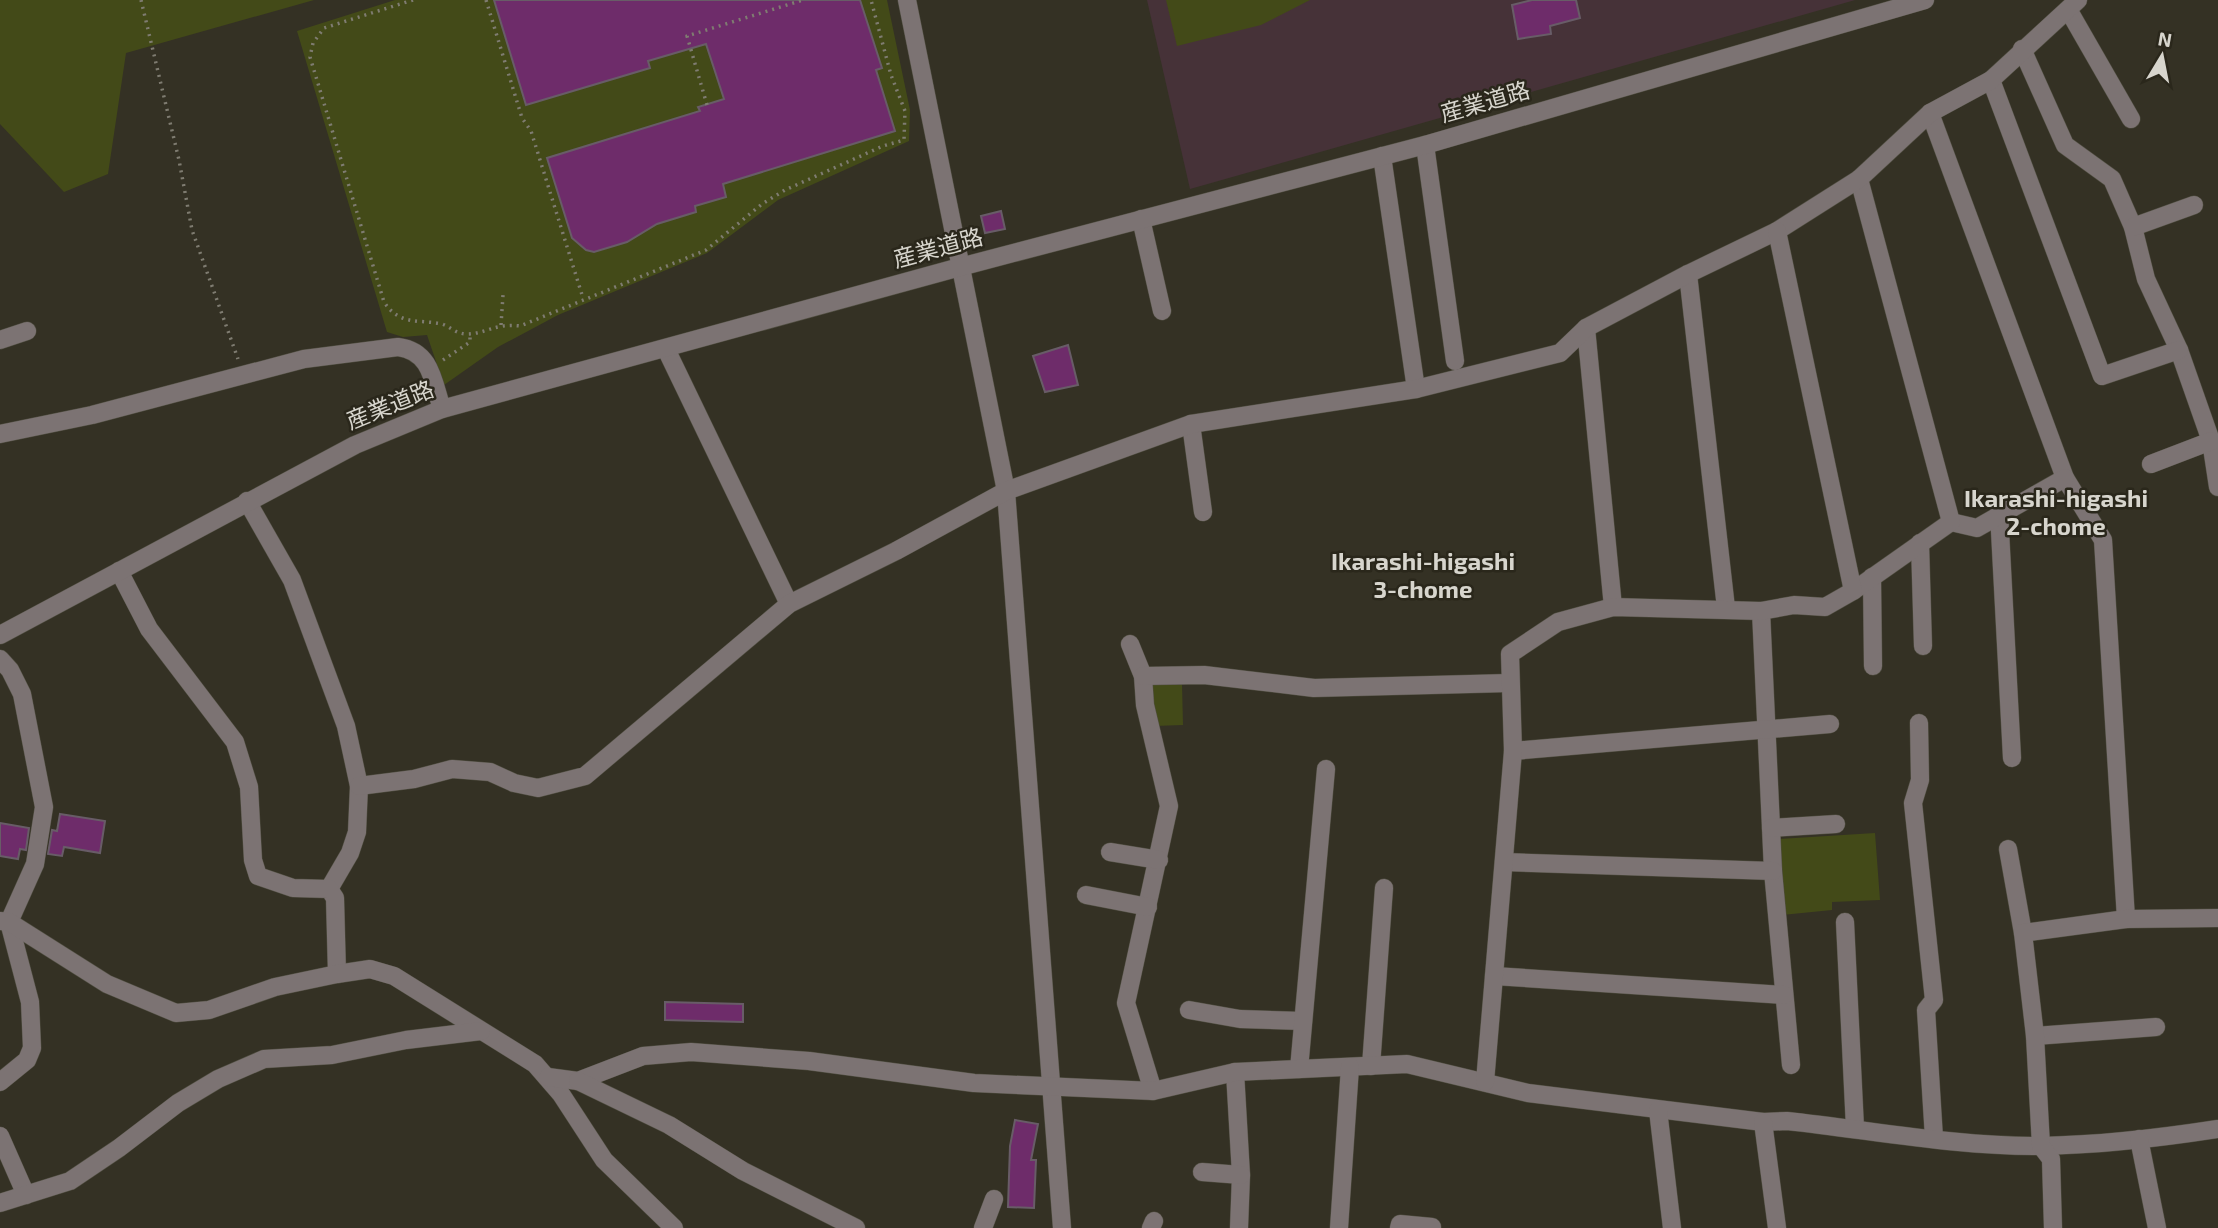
<svg xmlns="http://www.w3.org/2000/svg" width="2218" height="1228" viewBox="0 0 2218 1228" font-family="'Exo 2','Noto Sans JP',sans-serif">
<style>
.education{fill:#463238}
.green{fill:#434a18}
.building{fill:#6e2c6a;stroke:#685c67;stroke-width:2}
.lines{fill:none;stroke-linecap:round;stroke-linejoin:round}
.minor-casing{stroke:#514f42;stroke-width:19}
.path{stroke:#7f7c71;stroke-width:3.5;stroke-dasharray:2 5;stroke-linecap:butt}
.minor{stroke:#7c7373;stroke-width:18}
.labels{text-anchor:middle;stroke-width:5;stroke-linejoin:round;paint-order:stroke}
.street-label{font-size:23px;fill:#d7d5cd;stroke:#2a271b}
.neighbourhood-label{font-size:24px;font-weight:bold;fill:#d7d5cd;stroke:#2a271b}
</style>
<rect width="100%" height="100%" fill="#343124"/>
<path class="education" d="M1147 0H1855L1190 189Z"/>
<g class="green">
<path d="M0 0H314L126 53 108 174 64 192 0 124Z"/>
<path d="M395 0H887L910 110 909 141 778 200 707 253 558 315 498 347 444 385 427 335 403 337 387 332 297 31Z"/>
<path d="M1166 0H1310L1261 25 1177 46Z"/>
<path d="M1152 683 1182 684 1183 725 1154 726 1147 693Z"/>
<path d="M1875 833 1880 900 1832 902V910L1782 915 1779 839Z"/>
</g>
<g class="building">
<path d="M494 0H860L882 68 876 70 895 131 723 184 726 197 695 206 696 212 657 224 627 242 594 252 586 250 572 238 547 158 700 111 698 107 724 99 706 44 648 61 650 68 526 105Z"/>
<path d="M1532 0H1576L1580 18 1550 26 1551 34 1518 39 1512 5Z"/>
<path d="M1001 211 1005 229 985 233 981 216Z"/>
<path d="M1068 345 1078 385 1045 392 1033 356Z"/>
<path d="M60 814 105 821 100 853 64 847 62 856 48 854 52 830 57 831Z"/>
<path d="M0 823 29 828 26 850 20 849 18 859 0 856Z"/>
<path d="M665 1002 743 1004V1022L665 1020Z"/>
<path d="M1015 1120 1038 1124 1031 1160H1036L1034 1208 1008 1207 1010 1146Z"/>
</g>
<g class="lines">
<defs>
<g id="minor">
<path d="M907 0 1006 491 1062 1228"/>
<path d="M2069 11 2131 119"/>
<path d="M2022 49 2065 145 2112 179 2133 227 2146 279 2179 350 2211 441 2218 487"/>
<path d="M1991 80 2102 376 2179 350"/>
<path d="M1930 113 2065 478 2103 540 2126 919"/>
<path d="M1425 145 1455 361"/>
<path d="M1382 156 1416 389"/>
<path d="M1141 219 1162 311"/>
<path d="M2133 227 2194 205"/>
<path d="M1688 274 1726 608"/>
<path d="M1586 328 1613 607"/>
<path d="M0 340 27 331"/>
<path d="M666 349 789 604"/>
<path d="M1191 424 1203 512"/>
<path d="M0 434 92 415 304 359 398 347C431 351 433 381 442 409"/>
<path d="M2151 464 2211 441"/>
<path d="M247 501 292 580 346 726 359 786 357 832 350 853 329 889"/>
<path d="M1999 512 2012 758"/>
<path d="M1951 522 1977 528 2065 478"/>
<path d="M1920 543 1923 646"/>
<path d="M119 571 149 629 235 742 249 787 253 860 258 876 293 888 329 889 335 898 337 974"/>
<path d="M1872 577 1873 666"/>
<path d="M1853 591 1951 522 1859 179"/>
<path d="M1761 611 1773 871 1791 1065"/>
<path d="M0 635 355 445 442 409 960 267 1425 145 1925 0"/>
<path d="M1130 644 1143 676 1145 705 1169 806 1126 1003 1153 1091"/>
<path d="M0 659 10 670 22 694 44 807 35 864 9 922 30 1002 32 1048 27 1060 0 1082"/>
<path d="M1143 676 1204 675 1314 688 1509 683"/>
<path d="M1919 723 1920 780 1913 803 1934 1000 1926 1010 1934 1138"/>
<path d="M1513 751 1830 724"/>
<path d="M359 786 414 779 452 769 490 772 514 783 538 788 585 776 789 604 896 551 1006 491 1191 424 1416 389 1560 353 1586 328 1688 274 1777 231 1859 179 1930 113 1991 80 2078 0"/>
<path d="M1771 828 1836 824"/>
<path d="M2008 849 2023 933"/>
<path d="M1110 852 1159 860"/>
<path d="M1504 862 1773 871"/>
<path d="M1086 895 1148 907"/>
<path d="M0 921 9 922 107 984 176 1013 209 1010 275 987 337 974 370 969 394 976 535 1064 561 1094 604 1160 674 1228"/>
<path d="M1845 922 1855 1128"/>
<path d="M1494 976 1784 995"/>
<path d="M1189 1010 1240 1019 1303 1021"/>
<path d="M2035 1036 2156 1027"/>
<path d="M1371 1066 1384 888"/>
<path d="M1299 1069 1326 769"/>
<path d="M1235 1072 1241 1175 1239 1228"/>
<path d="M548 1077 578 1081 643 1056 691 1052 809 1061 974 1083 1153 1091 1235 1072 1407 1064 1528 1093 1763 1122 1787 1121C1871 1130 1958 1147 2042 1146 2101 1145 2160 1138 2218 1129"/>
<path d="M578 1081 669 1125 743 1171 856 1228"/>
<path d="M1485 1082 1513 751 1510 654 1558 622 1613 607 1761 611 1794 605 1825 607 1853 591 1777 231"/>
<path d="M1658 1110 1672 1228"/>
<path d="M1763 1122 1777 1228"/>
<path d="M0 1136 26 1195"/>
<path d="M2139 1139 2157 1228"/>
<path d="M1202 1172 1241 1175"/>
<path d="M0 1203 70 1181 119 1148 178 1103 218 1079 264 1059 332 1055 406 1040 481 1031"/>
<path d="M983 1228 994 1199"/>
<path d="M1151 1228 1154 1221"/>
<path d="M1339 1228 1350 1067"/>
<path d="M1399 1228 1400 1224 1432 1227"/>
<path d="M2053 1228 2051 1159 2041 1146 2035 1036 2023 933 2126 919 2218 918"/>
</g>
</defs>
<use href="#minor" class="minor-casing"/>
<g class="path">
<path d="M141 0 179 160 192 230 238 359"/>
<path d="M413 0 324 28 313 43 310 57 384 302C400 326 418 319 442 324 451 327 456 334 467 334 485 334 495 323 520 326L706 250 762 204 785 190 883 146 904 140 905 111 891 75 871 0"/>
<path d="M486 0 522 118 531 131 583 298"/>
<path d="M707 105 687 36 803 0"/>
<path d="M501 325 503 295"/>
<path d="M443 360 470 342V334"/>
</g>
<use href="#minor" class="minor"/>
</g>
<g class="labels">
<g class="street-label">
<text transform="translate(1485 102) rotate(-16)" y="8">産業道路</text>
<text transform="translate(938 248) rotate(-15)" y="8">産業道路</text>
<text transform="translate(390 405) rotate(-22)" y="8">産業道路</text>
</g>
<g class="neighbourhood-label">
<text x="2056" y="507">Ikarashi-higashi<tspan x="2056" dy="28">2-chome</tspan></text>
<text x="1423" y="570">Ikarashi-higashi<tspan x="1423" dy="28">3-chome</tspan></text>
</g>
</g>
<g transform="translate(2162 56) rotate(10)" stroke="#2a271b" stroke-width="5" paint-order="stroke">
<path d="M0-5L12 26L0 18L-12 26Z" fill="#d7d5cd"/>
<text y="-10" font-size="19" font-weight="bold" text-anchor="middle" fill="#d7d5cd">N</text>
</g>
</svg>
